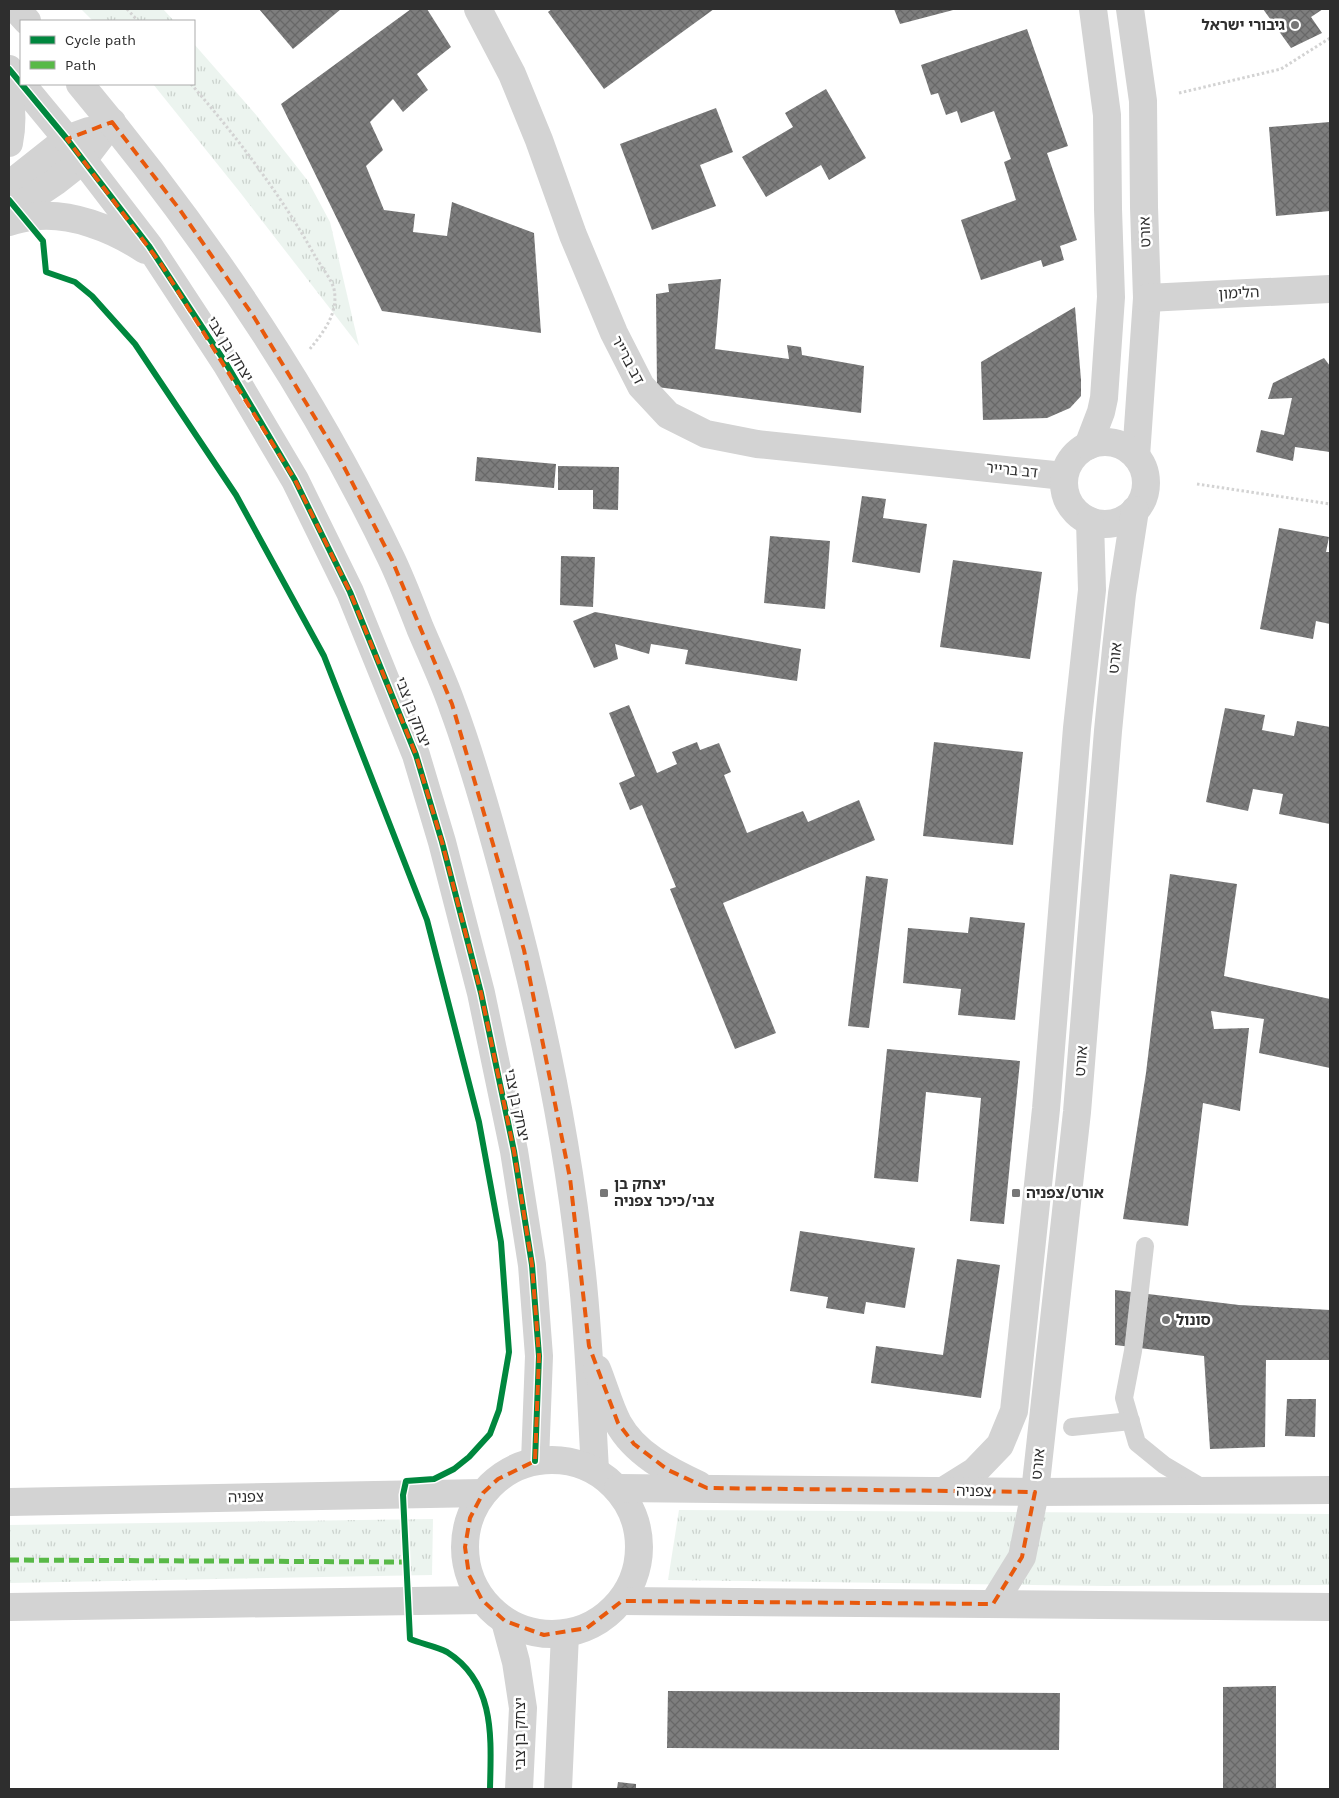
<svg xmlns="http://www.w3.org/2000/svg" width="1339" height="1798" viewBox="0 0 1339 1798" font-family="Karla,'Noto Sans Hebrew',sans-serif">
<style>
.park{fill:url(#park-tufts)}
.building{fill:url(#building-cross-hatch)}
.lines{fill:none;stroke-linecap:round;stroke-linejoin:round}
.path{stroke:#d3d3d3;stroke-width:3;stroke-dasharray:2.5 2.5;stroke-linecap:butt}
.service{stroke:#d3d3d3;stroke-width:18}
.minor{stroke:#d3d3d3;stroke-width:28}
.tertiary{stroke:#d3d3d3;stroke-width:28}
.quiet{stroke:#58b947;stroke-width:5;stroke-dasharray:10 5;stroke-linecap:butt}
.cycleway-casing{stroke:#fff;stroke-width:9}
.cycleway{stroke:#00873e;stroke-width:6}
.marked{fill:none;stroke:#e8590c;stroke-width:4;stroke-dasharray:10 6;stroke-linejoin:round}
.poi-dot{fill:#777;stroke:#fff;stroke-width:2}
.labels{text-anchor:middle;stroke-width:5;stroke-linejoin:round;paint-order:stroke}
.poi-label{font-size:15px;font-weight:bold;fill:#2e2e2e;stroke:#fff;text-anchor:start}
.street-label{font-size:15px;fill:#2e2e2e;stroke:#fff}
</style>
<defs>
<pattern id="park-tufts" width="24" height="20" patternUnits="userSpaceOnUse" patternTransform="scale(1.25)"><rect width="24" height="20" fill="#ecf4ef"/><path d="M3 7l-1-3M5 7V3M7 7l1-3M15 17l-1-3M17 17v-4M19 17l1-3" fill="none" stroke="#cbd2cd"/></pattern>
<pattern id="building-cross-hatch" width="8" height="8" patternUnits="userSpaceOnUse" patternTransform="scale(1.25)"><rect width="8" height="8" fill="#7e7e7e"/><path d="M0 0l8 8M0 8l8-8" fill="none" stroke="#686868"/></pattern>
</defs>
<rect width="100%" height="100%" fill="#fff"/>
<g class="park">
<path d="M81 9H163L174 21H93Z"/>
<path d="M194 44 257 116 308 181 330 222 359 346 239 191 153 84H194Z"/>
<path d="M679 1510 1330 1514V1585L1106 1586 668 1580Z"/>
<path d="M433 1519 432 1575 9 1583V1525Z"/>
</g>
<g class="building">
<path d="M259 9H341L293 49Z"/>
<path d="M411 9H427L451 47 417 74 428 90 423 94 403 112 393 99 370 122 383 150 366 166 384 210 415 214 413 232 447 236 452 202 534 233 541 333 382 311 281 104Z"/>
<path d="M552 9H714L604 89 548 12Z"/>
<path d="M894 9H957L900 24Z"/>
<path d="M1263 9H1323L1311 17 1322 33 1291 48Z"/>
<path d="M1027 29 1068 146 1047 153 1077 240 1060 246 1064 260 1043 267 1041 260 981 280 961 220 1016 200 1004 162 1011 159 994 111 961 123 957 111 946 115 938 93 931 95 921 65Z"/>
<path d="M826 89 866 158 829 180 821 165 766 197 742 157 793 127 785 113Z"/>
<path d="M716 108 733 152 700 165 716 206 652 230 620 144Z"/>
<path d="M1330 122V211L1276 216 1269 127Z"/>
<path d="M721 279 715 349 789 359 787 345 801 347 802 355 864 366 861 413 657 387 656 294 669 292 668 284Z"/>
<path d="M1075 307 1081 380V396L1070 408 1047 418 983 420 981 362Z"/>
<path d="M1324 358 1330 366V452L1295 447 1293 461 1256 452 1261 430 1284 435 1292 398 1268 399 1273 383Z"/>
<path d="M477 457 556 464 554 488 475 481Z"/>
<path d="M558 466 619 467 618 510 593 509V490H558Z"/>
<path d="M862 496 886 499 883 518 927 524 920 573 852 562Z"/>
<path d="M1279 528 1329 537 1326 552H1330V624L1316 621 1313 639 1260 629Z"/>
<path d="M770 536 830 541 825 609 764 603Z"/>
<path d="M561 556 595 557 593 607 560 605Z"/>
<path d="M953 560 1042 572 1030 659 940 647Z"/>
<path d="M595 612 801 649 797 681 685 664 688 650 651 644 649 654 615 644 618 659 594 668 573 621Z"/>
<path d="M629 705 657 773 677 764 672 752 697 742 700 750 719 743 731 772 724 775 747 833 803 811 808 822 859 800 875 840 723 903 776 1033 735 1049 670 889 676 887 642 805 630 810 619 783 635 776 609 713Z"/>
<path d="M1225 708 1265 715 1262 730 1294 736 1297 721 1330 727V824L1279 814 1283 794 1253 789 1248 811 1206 802Z"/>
<path d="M934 742 1023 752 1013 845 923 836Z"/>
<path d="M1170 874 1237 884 1224 976 1330 999V1068L1259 1053 1264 1019 1211 1011 1214 1029 1249 1028 1240 1111 1203 1103 1188 1226 1123 1219 1146 1073Z"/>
<path d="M866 876 888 879 869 1028 848 1026Z"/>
<path d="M970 917 1025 923 1015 1020 958 1015 961 989 903 983 908 928 968 933Z"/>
<path d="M887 1049 1020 1061 1004 1224 970 1221 981 1098 926 1092 918 1182 874 1178Z"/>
<path d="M800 1231 915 1248 905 1308 866 1302 864 1314 826 1308 828 1297 790 1291Z"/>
<path d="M957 1259 1000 1265 981 1398 871 1383 876 1346 943 1355Z"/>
<path d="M1115 1290 1239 1305 1330 1310V1360H1266L1265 1447 1210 1449 1204 1356 1115 1345Z"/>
<path d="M1287 1399H1316L1315 1437 1285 1436Z"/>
<path d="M1276 1686V1789H1223V1687Z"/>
<path d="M668 1691 1060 1693 1059 1750 667 1748Z"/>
<path d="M618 1782 636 1784V1789H617Z"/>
</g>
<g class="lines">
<g class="path">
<path d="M127 9 138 21"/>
<path d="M191 84C237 137 281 195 315 256 320 265 332 280 334 289 339 313 323 333 309 350"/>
<path d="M1179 93 1281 69 1330 38"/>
<path d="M44 244 46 272 75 282 92 296"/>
<path d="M1197 484 1330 504"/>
<path d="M462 1463 490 1434 499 1410"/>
<path d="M410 1639 445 1651 462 1663 477 1683 486 1703 490 1731"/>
</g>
<g class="service">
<path d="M1145 1246 1133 1351 1124 1398 1137 1443 1164 1465 1206 1490"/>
<path d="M1072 1427 1131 1421"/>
</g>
<g class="minor">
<path d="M478 9 512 74 539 140 573 235 614 333 641 386 668 415 706 434 757 444 1064 476"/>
<path d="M1130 9 1143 101 1144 207 1147 298 1136 456"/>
<path d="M9 185 67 139 89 131"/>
<path d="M9 213 55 182 83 160 112 122"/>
<path d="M1147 298 1330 289"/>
<circle cx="1105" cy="483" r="41"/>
<path d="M1088 446 1101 412 1104 398 1111 297 1108 209 1107 115 1093 9"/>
<path d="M943 1491 975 1471 1000 1445 1014 1411 1046 1109 1077 728 1092 590 1090 521"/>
<path d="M993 1604 1022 1557 1035 1492 1077 1112 1108 731 1116 649 1122 594 1135 510"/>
</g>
<g class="tertiary">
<path d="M16 9 27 21"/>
<path d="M9 69 67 139 149 246 227 365 295 480 350 592 416 755 442 842 481 993 514 1151 532 1265 539 1356 535 1461"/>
<path d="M80 84C201 229 310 388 391 558 402 581 411 605 420 628 431 654 443 679 452 705 474 764 491 826 507 886 541 1011 567 1137 581 1265 589 1333 591 1401 595 1470"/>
<path d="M9 89C12 108 13 124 9 143"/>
<path d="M9 222C16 220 24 218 31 217 69 211 114 229 145 250"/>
<path d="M597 1369C604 1386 609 1406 618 1423 635 1454 669 1471 699 1485"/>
<circle cx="552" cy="1547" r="87"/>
<path d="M618 1488 1035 1492 1330 1490"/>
<path d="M9 1502 483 1493"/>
<path d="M622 1601 1330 1607"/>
<path d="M9 1607 482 1600"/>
<path d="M505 1621 516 1662 523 1708 519 1789"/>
<path d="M558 1789 565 1634"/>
</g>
<path class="quiet" d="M9 1560 406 1562"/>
<defs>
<g id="cycleway">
<path d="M9 69 67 139 149 246 227 365 295 480 350 592 416 755 442 842 481 993 514 1151 532 1265 539 1356 535 1461"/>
<path d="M9 200 43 241 46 272 75 282 92 296 135 344 236 495 324 656 427 920 479 1122 501 1242 509 1352 499 1410 490 1434 469 1457 454 1469 434 1479 406 1481 403 1495 410 1639C422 1644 436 1646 447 1652 496 1683 491 1739 490 1789"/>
</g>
</defs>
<use href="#cycleway" class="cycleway-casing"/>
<use href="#cycleway" class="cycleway"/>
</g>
<path class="marked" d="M112 122 180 210 254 317 340 459 392 560 452 704 524 950 570 1178 589 1346 618 1423 634 1444 668 1470 707 1488 1035 1492 1022 1557 993 1604 622 1601 587 1628 544 1635 505 1621 482 1600 469 1575 465 1547 470 1518 483 1493 498 1479 535 1461 539 1356 532 1265 514 1151 481 993 442 842 416 755 350 592 295 480 161 264 67 139Z"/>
<g class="poi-dot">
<circle cx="1295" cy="25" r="5"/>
<rect x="599" y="1188" width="10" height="10" rx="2.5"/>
<rect x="1011" y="1188" width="10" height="10" rx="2.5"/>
<circle cx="1166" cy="1320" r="5"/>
</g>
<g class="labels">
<g class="poi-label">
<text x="1285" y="30" text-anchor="end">גיבורי ישראל</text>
<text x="614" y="1189">יצחק בן<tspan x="614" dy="17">צבי/כיכר צפניה</tspan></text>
<text x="1026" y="1198">אורט/צפניה</text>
<text x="1176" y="1325">סונול</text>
</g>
<g class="street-label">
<text transform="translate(1145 232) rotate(-92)" y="5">אורט</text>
<text transform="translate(1239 293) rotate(-3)" y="5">הלימון</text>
<text transform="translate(230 349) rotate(58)" y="5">יצחק בן צבי</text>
<text transform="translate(628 360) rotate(62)" y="5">דב ברייר</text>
<text transform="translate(1012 470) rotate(6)" y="5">דב ברייר</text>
<text transform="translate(1115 658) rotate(-84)" y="5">אורט</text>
<text transform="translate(413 712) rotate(69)" y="5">יצחק בן צבי</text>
<text transform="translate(1081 1061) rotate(-85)" y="5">אורט</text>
<text transform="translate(517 1105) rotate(78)" y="5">יצחק בן צבי</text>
<text transform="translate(1038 1464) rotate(-84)" y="5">אורט</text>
<text transform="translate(974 1491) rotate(1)" y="5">צפניה</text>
<text transform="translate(246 1497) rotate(-1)" y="5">צפניה</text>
<text transform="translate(520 1734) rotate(-90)" y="5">יצחק בן צבי</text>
</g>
</g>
<rect width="1339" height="1798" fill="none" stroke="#2e2e2e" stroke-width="20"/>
<rect x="20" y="20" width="175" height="65" fill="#ffffff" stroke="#ababab"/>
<rect x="30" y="36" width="25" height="8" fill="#00873e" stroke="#ababab"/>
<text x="65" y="45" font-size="15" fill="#2e2e2e">Cycle path</text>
<rect x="30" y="61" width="25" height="8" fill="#58b947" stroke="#ababab"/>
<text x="65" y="70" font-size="15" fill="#2e2e2e">Path</text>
</svg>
